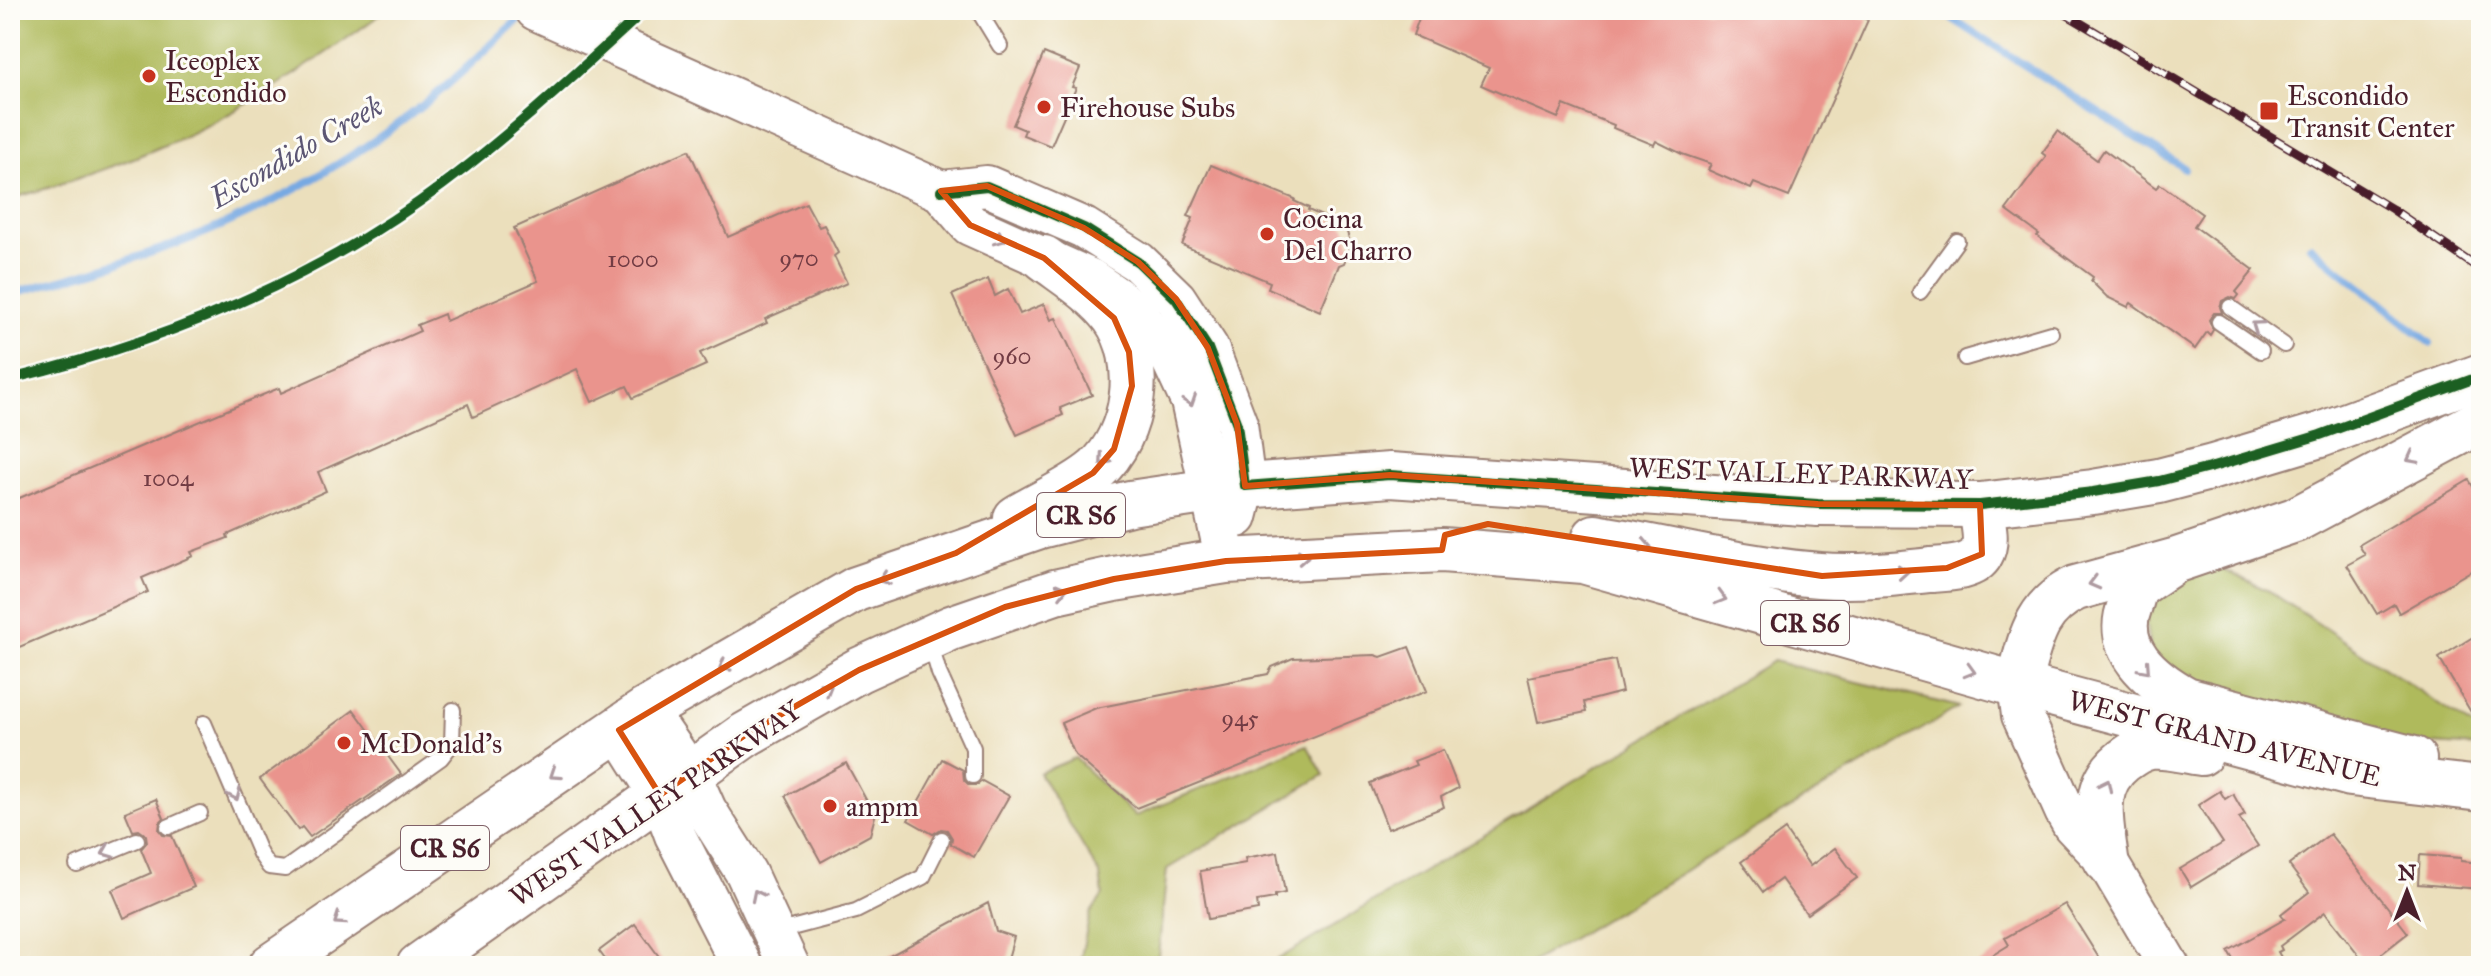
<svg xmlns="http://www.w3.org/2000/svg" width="2491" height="976" viewBox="0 0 2491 976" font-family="'IM FELL Great Primer',serif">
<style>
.green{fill:#afba5c;stroke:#7c6c44;stroke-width:2}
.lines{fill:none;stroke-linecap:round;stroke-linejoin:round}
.stream{stroke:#77a9e2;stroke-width:8}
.building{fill:#ea948d}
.lane-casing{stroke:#9a7f74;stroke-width:18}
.secondary-casing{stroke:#9a7f74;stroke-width:44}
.primary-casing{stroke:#9a7f74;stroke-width:48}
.lane{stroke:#fff;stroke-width:14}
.secondary{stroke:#fff;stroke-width:40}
.primary{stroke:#fff;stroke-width:44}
.rail-casing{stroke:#4a1f2b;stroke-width:9}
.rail{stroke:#fdfcf7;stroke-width:6;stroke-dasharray:18;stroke-linecap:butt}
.cycleway-casing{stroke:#fdfcf7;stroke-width:15}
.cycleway{stroke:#1b5e20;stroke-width:10}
.oneway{stroke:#ae9aa0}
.marked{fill:none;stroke:#d8530f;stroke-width:6;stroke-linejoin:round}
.poi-dot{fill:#c8321e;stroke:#fdfcf7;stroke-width:3}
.labels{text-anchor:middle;stroke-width:6;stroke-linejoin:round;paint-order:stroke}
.number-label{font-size:24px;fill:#723c44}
.shield{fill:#fdfcf7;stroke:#806168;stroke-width:2}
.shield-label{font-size:26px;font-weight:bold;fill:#4a1f2b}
.poi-label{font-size:28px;fill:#4a1f2b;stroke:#fdfcf7;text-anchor:start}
.street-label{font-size:28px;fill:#4a1f2b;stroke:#fdfcf7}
.water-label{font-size:30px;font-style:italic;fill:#5c5674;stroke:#fdfcf7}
</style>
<rect width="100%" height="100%" fill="#fdfcf7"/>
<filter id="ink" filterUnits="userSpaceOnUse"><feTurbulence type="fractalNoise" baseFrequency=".0125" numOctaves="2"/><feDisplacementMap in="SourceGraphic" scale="16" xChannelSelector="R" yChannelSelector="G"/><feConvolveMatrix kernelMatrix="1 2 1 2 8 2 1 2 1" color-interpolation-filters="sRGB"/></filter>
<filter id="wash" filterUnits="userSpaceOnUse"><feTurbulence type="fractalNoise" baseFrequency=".006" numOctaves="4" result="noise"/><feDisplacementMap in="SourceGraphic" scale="32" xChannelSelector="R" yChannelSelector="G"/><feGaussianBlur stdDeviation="1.8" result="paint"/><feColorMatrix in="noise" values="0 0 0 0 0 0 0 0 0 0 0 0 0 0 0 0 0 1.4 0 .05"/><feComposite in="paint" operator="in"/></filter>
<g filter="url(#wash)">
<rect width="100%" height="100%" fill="#ebdfbc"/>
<g class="green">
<path d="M10 10H387C320 58 248 109 172 142 120 165 65 184 10 199Z"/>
<path d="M2217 567 2269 591 2481 732V747L2398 742 2189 685 2153 664 2143 609 2158 587Z"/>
<path d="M1773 661 1959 707 1526 966H1267Z"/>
<path d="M1307 745 1324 775 1167 869 1157 966H1079L1090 914 1103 895 1100 875 1039 773 1075 758 1135 816Z"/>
</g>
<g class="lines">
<g class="stream">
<path d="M1939 10 2184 168"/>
<path d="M2310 246 2430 343"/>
<path d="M10 294C69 278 127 262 184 241 270 209 375 147 445 87 472 64 498 38 525 13"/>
</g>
</g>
<g id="blocks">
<g class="building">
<path d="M1422 10H1845L1868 20 1789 197 1754 183 1751 189 1708 170 1711 164 1682 154 1656 141 1654 145 1613 128 1614 125 1564 105 1558 118 1481 85 1489 68 1413 35Z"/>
<path d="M1044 53 1080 68 1072 87 1076 88 1051 146 1023 135 1025 130 1013 125Z"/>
<path d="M2058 131 2097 160 2104 150 2156 188 2160 184 2202 214 2194 226 2254 270 2236 292 2239 295 2236 299 2230 297 2222 301 2220 307 2222 313H2214L2209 320 2213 330 2210 335 2207 332 2195 349 2131 303 2128 307 2107 297 2091 281 2093 277 2037 236 2039 234 2006 210 2046 156 2042 153Z"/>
<path d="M689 150 728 237 806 203 819 227 824 225 838 253 834 256 847 283 765 319 767 323 700 353 706 365 633 398 627 386 592 402 577 369 473 417 468 404 318 472 326 491 227 535 228 538 191 552 193 556 142 578 148 592 10 651V502L279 388 281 393 420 331 417 325 444 314 446 321 538 281 514 228Z"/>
<path d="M1211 165 1295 199 1294 201 1309 208 1308 210 1345 226 1351 245 1344 263 1339 265 1320 311 1268 288 1270 282 1182 245 1193 218 1188 216Z"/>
<path d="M988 279 995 296 1008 289 1020 314 1044 304 1051 320 1056 318 1092 395 1060 408 1063 415 1017 435 952 295Z"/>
<path d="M2469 480 2481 500V565L2399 613 2394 604 2377 614 2347 565 2365 555 2359 545Z"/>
<path d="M2481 632V729L2439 658Z"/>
<path d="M1409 647 1427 691 1136 808 1075 755 1061 723 1096 708 1268 674 1272 667 1293 658 1375 655 1381 657Z"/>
<path d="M1615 660 1622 692 1584 702 1586 712 1538 722 1528 677Z"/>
<path d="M354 710 401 774 310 837 302 827 298 830 260 779Z"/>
<path d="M1443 750 1458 788 1441 797 1444 807 1388 829 1370 783 1416 765 1414 761Z"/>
<path d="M942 759 963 770 964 780 969 785H977L982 781 1009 796 974 857 951 844 952 838 947 830 941 829 933 834 908 820Z"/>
<path d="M846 763 875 816 870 835 821 862 785 796Z"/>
<path d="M2220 791 2225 799 2233 794 2245 815 2239 818 2258 846 2191 887 2180 869 2223 843 2198 805Z"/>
<path d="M156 799 164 818 160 822 159 830 163 835 172 836 194 887 124 918 112 890 151 873 141 849 147 842 146 835 139 830 133 831 125 812Z"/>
<path d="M1785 830 1810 866 1835 848 1857 878 1807 914 1781 879 1763 892 1741 862Z"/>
<path d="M2330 834 2408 933 2367 965 2325 912 2280 946 2282 950 2278 952 2282 959 2269 966H2237L2228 951 2285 919 2281 914 2309 892 2289 865Z"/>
<path d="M1278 852 1285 893 1275 895V898L1257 901 1258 910 1208 919 1200 871 1246 863 1245 858Z"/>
<path d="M2420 855 2461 858V861L2481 863V889L2418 884Z"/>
<path d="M988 903 996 931 1014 937 1006 966H871Z"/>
<path d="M2065 904 2104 966H1975L2009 945 2005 938Z"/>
<path d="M635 924 666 966H610L599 951Z"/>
</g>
</g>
</g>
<g filter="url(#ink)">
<use href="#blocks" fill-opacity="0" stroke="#9a7f74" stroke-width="2"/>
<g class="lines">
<defs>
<g id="lane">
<path d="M978 10 1000 46"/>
<path d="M1920 292 1957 241"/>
<path d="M2230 307 2284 345"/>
<path d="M2219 322 2261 351"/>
<path d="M1965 358 2051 333"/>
<path d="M930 642 939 673 973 748V776"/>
<path d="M204 723 260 854 269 867 285 869 441 758 452 744 453 710"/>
<path d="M168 827 200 813"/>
<path d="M77 865 137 840"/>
<path d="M776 932 856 911 923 877 942 839"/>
</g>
<g id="secondary">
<path d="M536 10 941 191 970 225 1090 279 1116 297 1138 315 1170 356 1191 401 1226 561"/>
<path d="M941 191 987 186 1084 228 1138 262 1176 299 1208 348 1237 424 1245 486 1237 517"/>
<path d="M2018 685 2022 715 2065 811 2073 825 2106 860 2169 966"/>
<path d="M646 710 690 774 706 810 746 873 789 966"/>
<path d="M619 730 660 795 675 835 742 966"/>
</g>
<g id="primary">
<path d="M1016 518C1041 503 1075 488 1096 470 1135 435 1146 361 1114 317 1096 293 1068 276 1044 258"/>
<path d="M1595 537C1670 549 1744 569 1819 575 1855 578 1894 574 1930 570 1945 569 1973 569 1981 554 1989 541 1982 518 1980 505"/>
<path d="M2168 565C2159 572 2145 579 2137 587 2133 592 2132 600 2130 605 2112 649 2152 680 2186 699L2414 759"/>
<path d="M2018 685C2030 643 2033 608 2076 588L2174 561 2295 520 2481 421"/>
<path d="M2106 860C2102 824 2090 787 2123 761 2131 755 2140 748 2151 747 2166 745 2185 751 2201 753"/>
<path d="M271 966 646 710 856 589 1040 526 1130 503 1245 486 1390 475 1818 504 1980 505 2093 492 2159 481 2213 467 2320 435 2481 376"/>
<path d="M419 966 745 735 859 670 951 628 1055 592 1114 579 1226 561 1442 550 1583 561 2018 685 2351 774 2481 789"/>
</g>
</defs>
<use href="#lane" class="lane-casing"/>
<use href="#secondary" class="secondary-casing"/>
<use href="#primary" class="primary-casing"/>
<use href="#lane" class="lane"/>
<use href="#secondary" class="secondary"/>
<use href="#primary" class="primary"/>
<defs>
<path id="rail" d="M2059 10 2392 209 2481 270"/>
</defs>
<use href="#rail" class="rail-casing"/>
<use href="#rail" class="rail"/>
<defs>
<g id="cycleway">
<path d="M941 191 987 186 1084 228 1138 262 1176 299 1208 348 1237 424 1245 486 1390 475 1818 504 1980 505 2093 492 2159 481 2213 467 2320 435 2481 376"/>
<path d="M10 379C154 344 297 288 419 202 500 145 572 77 645 10"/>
</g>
</defs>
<use href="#cycleway" class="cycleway-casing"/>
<use href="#cycleway" class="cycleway"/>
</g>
<defs><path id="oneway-chevron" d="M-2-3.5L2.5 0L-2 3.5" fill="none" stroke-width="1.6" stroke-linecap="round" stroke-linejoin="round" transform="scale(2)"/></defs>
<g class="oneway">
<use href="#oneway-chevron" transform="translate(1000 239) rotate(24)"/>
<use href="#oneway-chevron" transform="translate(2257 326) rotate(-145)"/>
<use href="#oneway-chevron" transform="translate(1190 401) rotate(71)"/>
<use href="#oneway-chevron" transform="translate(2412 458) rotate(152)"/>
<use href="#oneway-chevron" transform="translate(1104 460) rotate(131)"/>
<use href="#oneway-chevron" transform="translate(1646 546) rotate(11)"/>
<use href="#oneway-chevron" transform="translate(1303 557) rotate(-3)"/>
<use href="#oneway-chevron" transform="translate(1903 572) rotate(-4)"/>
<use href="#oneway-chevron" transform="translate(884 579) rotate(160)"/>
<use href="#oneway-chevron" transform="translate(2094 583) rotate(165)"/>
<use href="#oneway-chevron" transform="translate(1062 590) rotate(-14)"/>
<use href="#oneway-chevron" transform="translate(1721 598) rotate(16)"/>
<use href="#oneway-chevron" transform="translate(724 666) rotate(150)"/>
<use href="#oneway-chevron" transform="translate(2145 668) rotate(48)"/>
<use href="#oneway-chevron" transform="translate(1970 671) rotate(16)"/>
<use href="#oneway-chevron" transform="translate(827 688) rotate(-30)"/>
<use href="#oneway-chevron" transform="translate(555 774) rotate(146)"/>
<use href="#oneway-chevron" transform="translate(2106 785) rotate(-64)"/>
<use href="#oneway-chevron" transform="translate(235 795) rotate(67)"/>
<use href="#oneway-chevron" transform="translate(107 852) rotate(158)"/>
<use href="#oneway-chevron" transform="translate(757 895) rotate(-116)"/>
<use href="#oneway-chevron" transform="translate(339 920) rotate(146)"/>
</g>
</g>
<path class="marked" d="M987 186 1084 228 1138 262 1176 299 1208 348 1237 424 1245 486 1390 475 1818 504 1980 505 1982 554 1947 568 1822 576 1488 524 1445 535 1442 550 1226 561 1114 579 1005 607 859 670 745 735 660 795 619 730 856 589 956 553 1093 473 1114 449 1132 386 1129 352 1114 318 1044 258 970 225 941 191Z"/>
<g class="poi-dot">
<circle cx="149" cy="76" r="8"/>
<circle cx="1044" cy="107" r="8"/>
<rect x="2259" y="101" width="20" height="20" rx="4"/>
<circle cx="1267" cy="234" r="8"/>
<circle cx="344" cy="743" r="8"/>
<circle cx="830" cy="806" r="8"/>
</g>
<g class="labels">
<g class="number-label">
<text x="799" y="266">970</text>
<text x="633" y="267">1000</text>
<text x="1012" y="364">960</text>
<text x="168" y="486">1004</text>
<text x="1240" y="726">945</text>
</g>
<g class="shield">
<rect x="1037" y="493" width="88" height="44" rx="6"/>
<rect x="1761" y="601" width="88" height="44" rx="6"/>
<rect x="401" y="826" width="88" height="44" rx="6"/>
</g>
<g class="shield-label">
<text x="1081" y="524">CR S6</text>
<text x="1805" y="632">CR S6</text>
<text x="445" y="857">CR S6</text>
</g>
<g class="poi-label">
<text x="165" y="70">Iceoplex<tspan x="165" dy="32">Escondido</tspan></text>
<text x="2287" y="105">Escondido<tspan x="2287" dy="32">Transit Center</tspan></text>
<text x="1060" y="117">Firehouse Subs</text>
<text x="1283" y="228">Cocina<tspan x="1283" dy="32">Del Charro</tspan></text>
<text x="360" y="753">McDonald's</text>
<text x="846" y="816">ampm</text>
</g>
<g class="street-label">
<text transform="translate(1801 473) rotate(2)" y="10">WEST VALLEY PARKWAY</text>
<text transform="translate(2225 738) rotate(14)" y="10">WEST GRAND AVENUE</text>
<text transform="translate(655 803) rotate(-34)" y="10">WEST VALLEY PARKWAY</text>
</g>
<g class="water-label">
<text transform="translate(296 152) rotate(-30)" y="10">Escondido Creek</text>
</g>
</g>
<rect width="2491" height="976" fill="none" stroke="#fdfcf7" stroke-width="40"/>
<g transform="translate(2407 892)" stroke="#fdfcf7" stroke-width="6" paint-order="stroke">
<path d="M0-6L14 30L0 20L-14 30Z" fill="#4a1f2b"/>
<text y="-12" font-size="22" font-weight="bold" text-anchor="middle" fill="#4a1f2b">N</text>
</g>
</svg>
